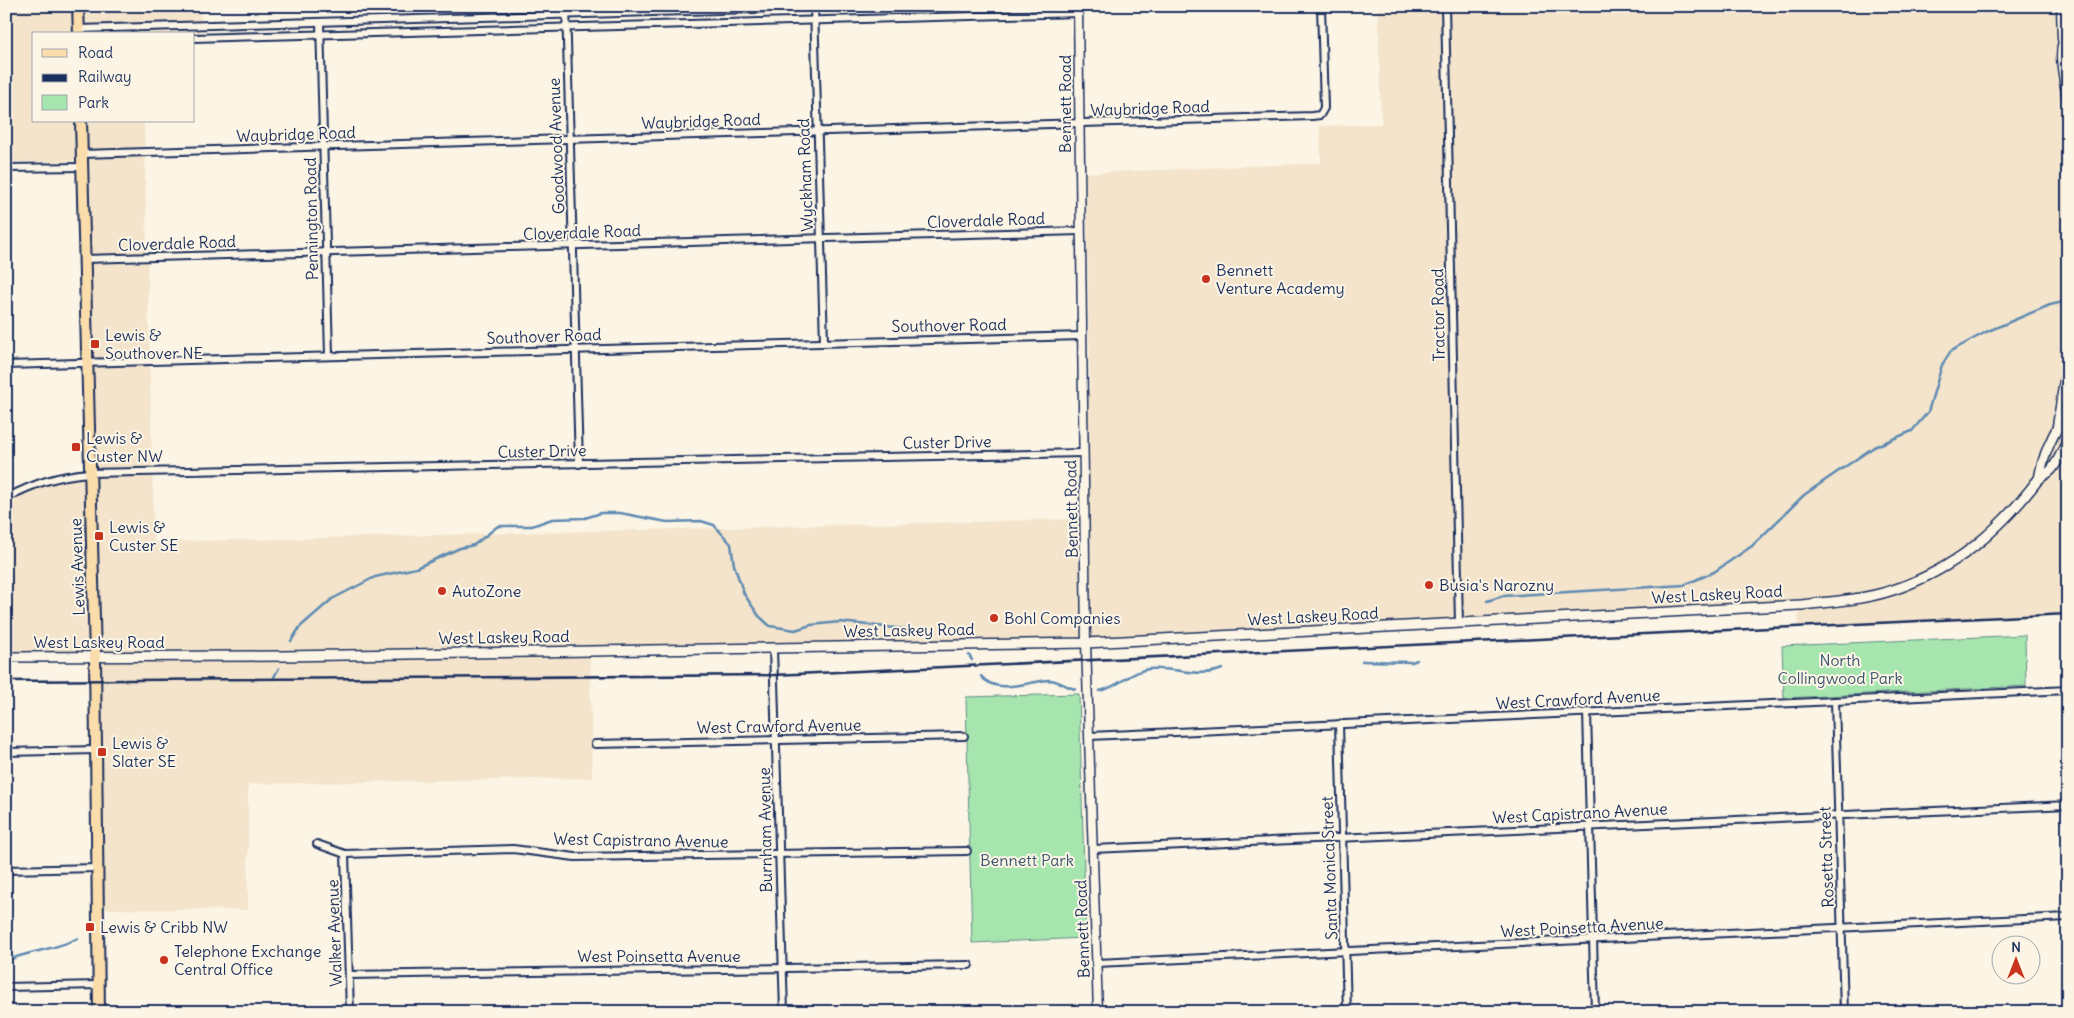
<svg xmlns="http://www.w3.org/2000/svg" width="2074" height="1018" viewBox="0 0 2074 1018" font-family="Delius,sans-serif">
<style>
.built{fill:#f3e4cb}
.green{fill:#a6e6ae;stroke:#608a86}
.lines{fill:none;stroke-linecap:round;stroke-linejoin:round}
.stream{stroke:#5f8ab3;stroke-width:2.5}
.minor-casing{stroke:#1b2f5e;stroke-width:10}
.tertiary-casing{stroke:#1b2f5e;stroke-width:11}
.secondary-casing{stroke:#1b2f5e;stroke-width:12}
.primary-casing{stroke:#1b2f5e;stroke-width:14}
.minor{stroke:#fcf5e5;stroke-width:6}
.tertiary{stroke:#fcf5e5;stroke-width:8}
.secondary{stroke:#fcf5e5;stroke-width:9}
.primary{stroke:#fbddab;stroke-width:10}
.rail{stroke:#1b2f5e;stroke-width:2.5}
.poi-dot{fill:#c8321e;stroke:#fcf5e5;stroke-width:2}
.labels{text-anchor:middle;stroke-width:4;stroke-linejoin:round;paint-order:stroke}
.street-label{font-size:16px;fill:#1b2f5e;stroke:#fcf5e5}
.poi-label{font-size:16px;fill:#1b2f5e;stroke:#fcf5e5;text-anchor:start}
.park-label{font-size:16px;fill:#37546e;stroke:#fcf5e5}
</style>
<rect width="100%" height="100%" fill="#fcf5e5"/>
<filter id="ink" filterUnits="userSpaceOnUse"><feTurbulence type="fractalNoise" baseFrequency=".02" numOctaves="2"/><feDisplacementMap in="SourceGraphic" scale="10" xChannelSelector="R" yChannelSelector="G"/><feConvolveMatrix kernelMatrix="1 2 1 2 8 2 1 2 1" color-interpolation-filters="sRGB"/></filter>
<g filter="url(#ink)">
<path class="built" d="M6 6H200L201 38 194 39V34H34V121H144L154 542 1080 519 1078 391H1090L1086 173 1321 163 1320 126 1381 124 1378 6H2068V614L1798 627 1799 606 1086 643 590 651 592 778 248 784V910L98 909 95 657 6 658V498L39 482 89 473 82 161 6 162Z"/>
<g class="green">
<path d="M2025 635 2026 686 1784 698 1782 646Z"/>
<path d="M1079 694 1086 938 972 943 966 697Z"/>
</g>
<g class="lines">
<g class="stream">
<path d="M1487 601 1503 596 1684 585 1714 572 1752 546 1804 495 1827 479 1874 447 1912 431 1928 412 1942 365 1951 351 1986 332 2050 305 2068 301"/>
<path d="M291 641 300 627 332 599 375 577 416 568 460 548 474 545 498 526H532L552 519 585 518 601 513H620L667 522 701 521 714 525 731 544 734 565 744 594 759 616 770 626 795 630 811 625 840 622 905 629"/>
<path d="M969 655 972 660"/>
<path d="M1362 661 1412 662 1417 660"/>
<path d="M981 676C996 696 1030 681 1049 680 1058 680 1067 687 1075 689"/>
<path d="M274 677 279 668"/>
<path d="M1099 691C1118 688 1129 672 1148 669 1173 666 1199 679 1222 669"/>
<path d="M6 961C30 950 57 950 78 938"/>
</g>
<defs>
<g id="minor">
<path d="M566 6 579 464"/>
<path d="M1445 6 1459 623"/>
<path d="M814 7 824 342"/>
<path d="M320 22 329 355"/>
<path d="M79 29 853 6"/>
<path d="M194 38 1078 13"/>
<path d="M82 154 1312 116 1320 115 1324 108 1321 6"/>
<path d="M6 168 82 167"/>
<path d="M84 259 1080 231"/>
<path d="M6 365 1082 336"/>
<path d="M6 498C35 483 56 476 89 473L1083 453"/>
<path d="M773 648 784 1012"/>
<path d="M1835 701 1844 1012"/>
<path d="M1587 712 1595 1012"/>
<path d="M1339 724 1347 1012"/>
<path d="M1090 736 2068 690"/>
<path d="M595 744 964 736"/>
<path d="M6 752 96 750"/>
<path d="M317 844 345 854 513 849 575 857 967 851"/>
<path d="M1093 849 2068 805"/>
<path d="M345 854 350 1012"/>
<path d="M6 870 97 868"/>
<path d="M1097 963 2068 917"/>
<path d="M349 975 969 965"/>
<path d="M6 987 99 985"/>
</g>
<g id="tertiary">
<path d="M1078 6 1086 643 1098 1012"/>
<path d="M2061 6 2062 39"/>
<path d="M2068 30C2053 51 2067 85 2068 109"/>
<path d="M2057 426 2068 354"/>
</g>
<g id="secondary">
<path d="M2039 479C2043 455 2054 431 2068 411"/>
<path d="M6 657 283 656 1086 643 1799 605C1830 602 1863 600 1893 590 1955 569 1998 532 2037 481 2041 476 2048 474 2052 469 2059 460 2063 450 2068 439"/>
</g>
<g id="primary">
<path d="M78 6 79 34"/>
<path d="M81 121 95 657 99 1012"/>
</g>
</defs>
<use href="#minor" class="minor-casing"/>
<use href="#tertiary" class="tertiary-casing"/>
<use href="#secondary" class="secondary-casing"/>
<use href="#primary" class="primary-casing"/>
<use href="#minor" class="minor"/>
<use href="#tertiary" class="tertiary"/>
<use href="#secondary" class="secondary"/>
<use href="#primary" class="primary"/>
<path class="rail" d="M6 681 774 675 2068 614"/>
</g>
</g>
<g class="poi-dot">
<circle cx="1206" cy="279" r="5"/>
<rect x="90" y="339" width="10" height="10" rx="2.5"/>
<rect x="71" y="442" width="10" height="10" rx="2.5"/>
<rect x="94" y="531" width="10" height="10" rx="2.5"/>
<circle cx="1429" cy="585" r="5"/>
<circle cx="442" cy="591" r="5"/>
<circle cx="994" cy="618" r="5"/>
<rect x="97" y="747" width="10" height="10" rx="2.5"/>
<rect x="85" y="922" width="10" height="10" rx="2.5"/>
<circle cx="164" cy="960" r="5"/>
</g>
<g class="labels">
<g class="street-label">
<text transform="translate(1065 104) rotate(-90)" y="6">Bennett Road</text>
<text transform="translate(1150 108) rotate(-2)" y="6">Waybridge Road</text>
<text transform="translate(701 121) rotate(-2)" y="6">Waybridge Road</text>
<text transform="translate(296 134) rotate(-2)" y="6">Waybridge Road</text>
<text transform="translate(556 146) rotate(-92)" y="6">Goodwood Avenue</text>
<text transform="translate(805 175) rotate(-92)" y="6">Wyckham Road</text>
<text transform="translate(311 219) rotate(-91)" y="6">Pennington Road</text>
<text transform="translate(986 220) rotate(-2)" y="6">Cloverdale Road</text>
<text transform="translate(582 232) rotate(-2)" y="6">Cloverdale Road</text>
<text transform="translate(177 243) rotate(-2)" y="6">Cloverdale Road</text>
<text transform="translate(1438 315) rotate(-91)" y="6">Tractor Road</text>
<text transform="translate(949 325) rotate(-1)" y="6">Southover Road</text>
<text transform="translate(544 336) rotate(-2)" y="6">Southover Road</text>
<text transform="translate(947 442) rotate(-1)" y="6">Custer Drive</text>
<text transform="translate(542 451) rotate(-1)" y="6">Custer Drive</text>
<text transform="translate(1071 509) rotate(-91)" y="6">Bennett Road</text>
<text transform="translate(77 567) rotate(-92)" y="6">Lewis Avenue</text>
<text transform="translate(1717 594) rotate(-3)" y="6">West Laskey Road</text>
<text transform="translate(1313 616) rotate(-3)" y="6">West Laskey Road</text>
<text transform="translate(909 630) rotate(-1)" y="6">West Laskey Road</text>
<text transform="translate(504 637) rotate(-1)" y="6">West Laskey Road</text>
<text x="99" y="648">West Laskey Road</text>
<text transform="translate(1578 699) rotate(-3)" y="6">West Crawford Avenue</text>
<text transform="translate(779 726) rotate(-1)" y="6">West Crawford Avenue</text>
<text transform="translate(1580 813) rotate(-3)" y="6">West Capistrano Avenue</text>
<text transform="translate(765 830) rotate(-91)" y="6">Burnham Avenue</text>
<text transform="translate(641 840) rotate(1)" y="6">West Capistrano Avenue</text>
<text transform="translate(1826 857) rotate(-92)" y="6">Rosetta Street</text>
<text transform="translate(1329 868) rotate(-92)" y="6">Santa Monica Street</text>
<text transform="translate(1582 927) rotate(-3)" y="6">West Poinsetta Avenue</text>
<text transform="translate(1082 929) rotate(-92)" y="6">Bennett Road</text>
<text transform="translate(334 933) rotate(-92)" y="6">Walker Avenue</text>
<text x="659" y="962">West Poinsetta Avenue</text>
</g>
<g class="poi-label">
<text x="1216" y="276">Bennett<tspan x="1216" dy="18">Venture Academy</tspan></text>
<text x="105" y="341">Lewis &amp;<tspan x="105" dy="18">Southover NE</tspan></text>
<text x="86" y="444">Lewis &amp;<tspan x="86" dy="18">Custer NW</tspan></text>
<text x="109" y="533">Lewis &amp;<tspan x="109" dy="18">Custer SE</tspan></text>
<text x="1439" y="591">Busia's Narozny</text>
<text x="452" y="597">AutoZone</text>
<text x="1004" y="624">Bohl Companies</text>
<text x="112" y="749">Lewis &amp;<tspan x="112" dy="18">Slater SE</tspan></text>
<text x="100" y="933">Lewis &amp; Cribb NW</text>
<text x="174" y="957">Telephone Exchange<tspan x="174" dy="18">Central Office</tspan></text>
</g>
<g class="park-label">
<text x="1840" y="666">North<tspan x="1840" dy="18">Collingwood Park</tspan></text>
<text x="1027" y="866">Bennett Park</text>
</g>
</g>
<rect width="2074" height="1018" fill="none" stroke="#fcf5e5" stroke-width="25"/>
<rect x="12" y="12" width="2049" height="993" fill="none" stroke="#1b2f5e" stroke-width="2" filter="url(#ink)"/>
<rect x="32" y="32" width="162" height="90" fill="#fcf5e5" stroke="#a2a6af"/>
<rect x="42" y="49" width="25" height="8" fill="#fbddab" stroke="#a2a6af"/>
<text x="78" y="58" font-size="15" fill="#1b2f5e">Road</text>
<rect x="42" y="74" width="25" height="8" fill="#1b2f5e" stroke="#a2a6af"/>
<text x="78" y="82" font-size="15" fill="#1b2f5e">Railway</text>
<rect x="42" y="95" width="25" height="15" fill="#a6e6ae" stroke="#a2a6af"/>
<text x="78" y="108" font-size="15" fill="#1b2f5e">Park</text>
<g transform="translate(2016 960)"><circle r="24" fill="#fcf5e5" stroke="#a2a6af"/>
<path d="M0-4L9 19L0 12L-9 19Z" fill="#c8321e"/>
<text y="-8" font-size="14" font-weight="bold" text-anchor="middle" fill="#1b2f5e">N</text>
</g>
</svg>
